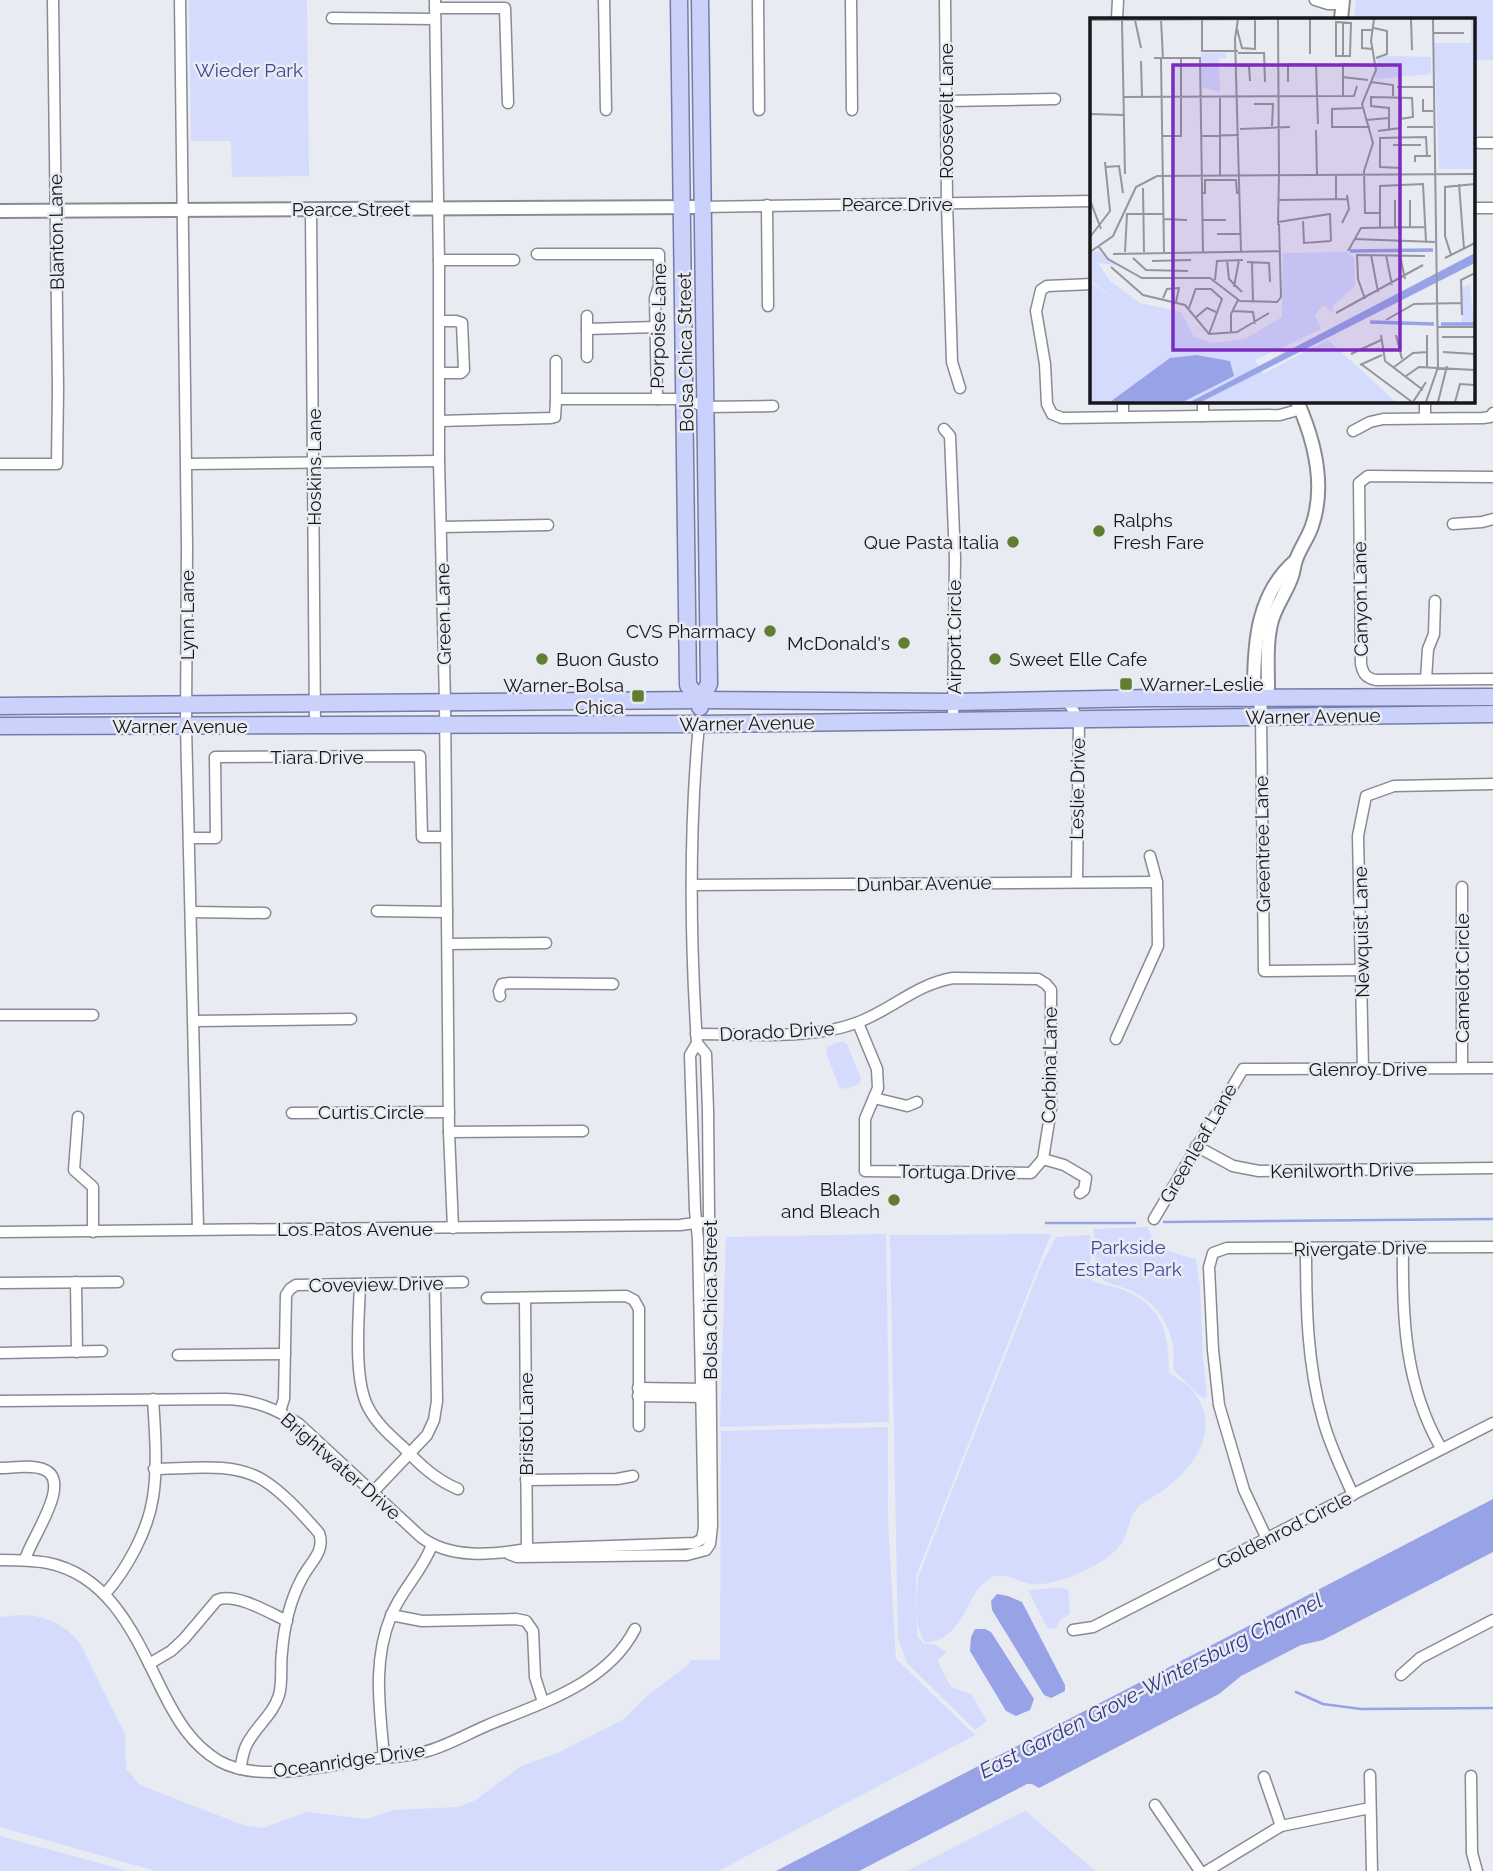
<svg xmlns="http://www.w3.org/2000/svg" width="1493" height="1871" viewBox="0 0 1493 1871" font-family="Raleway,sans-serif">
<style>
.green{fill:#d4dbfd}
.water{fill:#97a2e7}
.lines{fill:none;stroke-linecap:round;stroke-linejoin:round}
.stream{stroke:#97a2e7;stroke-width:2.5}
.minor-casing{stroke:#898b92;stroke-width:13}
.tertiary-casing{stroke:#898b92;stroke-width:16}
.primary-casing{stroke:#757ca9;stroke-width:19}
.minor{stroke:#fff;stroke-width:10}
.tertiary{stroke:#fff;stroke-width:12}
.primary{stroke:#cad1fa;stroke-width:16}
.poi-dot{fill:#617d31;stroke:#e9ebf2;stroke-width:2.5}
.labels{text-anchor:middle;stroke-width:5;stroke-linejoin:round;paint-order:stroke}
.park-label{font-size:19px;fill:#414697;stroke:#e9ebf2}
.street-label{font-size:19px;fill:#17171a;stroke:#e9ebf2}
.poi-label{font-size:19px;fill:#17171a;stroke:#e9ebf2;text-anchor:end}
.water-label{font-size:21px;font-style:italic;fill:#333786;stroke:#e9ebf2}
.inset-river{fill:none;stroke:#97a2e7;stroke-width:3.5}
.inset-road{fill:none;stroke:#95969c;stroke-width:2}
.view{fill:#7b2cbf;fill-opacity:0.15;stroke:#7b2cbf;stroke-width:3.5}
.inset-edge{fill:none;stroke:#17171a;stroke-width:3.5}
</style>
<rect width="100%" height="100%" fill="#e9ebf2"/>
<g class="green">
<path d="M189 0H307L309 176 232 177 231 141H191Z"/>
<path d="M1356 0H1493V60H1474V19H1354Z"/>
<path d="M842 1041 847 1044 861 1079 859 1084 846 1089 839 1087 826 1052 827 1047Z"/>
<path d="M1148 1227C1155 1251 1174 1253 1196 1259L1200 1287 1203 1358 1207 1397 1202 1398 1173 1369C1177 1336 1163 1306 1132 1291 1117 1284 1104 1285 1094 1271L1096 1247 1093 1229Z"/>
<path d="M886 1234 889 1422 720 1427 726 1237Z"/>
<path d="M1051 1234 916 1576 917 1636 924 1644H933L947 1652 937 1660 951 1687 971 1694 987 1721 975 1730 907 1663 898 1638 890 1235Z"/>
<path d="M1090 1235C1095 1251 1087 1265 1091 1279 1099 1285 1109 1285 1118 1288 1161 1303 1169 1330 1169 1372 1176 1379 1187 1383 1194 1392 1221 1429 1196 1465 1166 1488 1158 1495 1147 1499 1139 1506 1130 1515 1129 1528 1124 1539 1116 1558 1077 1576 1058 1581 1050 1583 1039 1585 1031 1584 1017 1582 1004 1570 990 1578 964 1594 966 1639 925 1643 913 1624 917 1599 918 1577L1040 1268 1056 1237Z"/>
<path d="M888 1427V1522L896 1659 975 1735 718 1871H156L0 1827V1617C34 1612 60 1617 81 1645L125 1734 126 1769 140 1785 243 1825 263 1828 307 1812 367 1819 393 1810 458 1807 474 1801 521 1766 558 1753 624 1719 647 1696 687 1666 691 1660H720L721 1431Z"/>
<path d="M1056 1588 1068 1589 1070 1614 1061 1619 1056 1628 1048 1629 1028 1590Z"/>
<path d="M1026 1811 1095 1871H907L1025 1811Z"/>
<path d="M0 1836 128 1871H0Z"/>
</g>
<g class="water">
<path d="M1493 1499V1552L1323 1640 1301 1645 1241 1676 1219 1694 1039 1788 1032 1784H1027L859 1871H776Z"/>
<path d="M997 1594 1008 1596 1022 1602 1065 1685V1691L1051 1698 1044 1695 992 1610 991 1601Z"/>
<path d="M975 1629H985L991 1632 1034 1699 1030 1710 1016 1716 1006 1711 970 1651 971 1637Z"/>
</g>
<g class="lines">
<g class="stream">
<path d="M1164 1222 1493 1219"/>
<path d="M1046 1223H1135"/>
<path d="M1296 1692 1323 1704 1361 1709 1493 1708"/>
</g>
<defs>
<g id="minor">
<path d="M180 0 187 546 186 726 198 1229"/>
<path d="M435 0 439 265V461L445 702 449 1132 453 1228"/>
<path d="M604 0 606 110"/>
<path d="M758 0 759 110"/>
<path d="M851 0 852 110"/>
<path d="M945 0 947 203 952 362 960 388"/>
<path d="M1315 0 1328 4H1343"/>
<path d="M435 8H505L508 103"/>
<path d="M332 18 435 19"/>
<path d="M1117 19 1118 0"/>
<path d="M947 101 1055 99"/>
<path d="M1479 143H1493"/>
<path d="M767 205 768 306"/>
<path d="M702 207 1092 201"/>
<path d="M1474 208H1493"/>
<path d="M311 210 315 725"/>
<path d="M537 254H659V286L655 298 657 399"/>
<path d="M439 260H514"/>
<path d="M1092 284 1047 286 1041 290 1036 311 1045 364 1047 404 1052 414 1062 418 1280 415 1301 409"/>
<path d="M587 316V357"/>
<path d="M440 321H456L462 323 464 370 461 373H440"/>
<path d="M587 329 656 327"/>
<path d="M556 361V401"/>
<path d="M1203 401V416"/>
<path d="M1425 401V418"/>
<path d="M1123 417V401"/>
<path d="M440 421 551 418 555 417 556 401 560 399H685L706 407 773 406"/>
<path d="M944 429 950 436 955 558 953 721"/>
<path d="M1353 431 1370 422 1383 419 1483 418 1490 417 1493 413"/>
<path d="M0 464H57L58 389 53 0"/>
<path d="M187 464 439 461"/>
<path d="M1493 477 1368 476 1359 483 1361 664C1363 674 1366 678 1376 680L1493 679"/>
<path d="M1453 524 1482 522 1493 519"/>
<path d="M441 527 548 525"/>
<path d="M1426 679 1428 649 1434 634 1435 601"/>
<path d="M1067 700 1079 720 1077 882"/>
<path d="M1261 716 1264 971 1362 970"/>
<path d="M190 838H216L215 757 420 756 422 837H446"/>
<path d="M692 885 1157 882"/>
<path d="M1462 887V1068"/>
<path d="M377 911 447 912"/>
<path d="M192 912 265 913"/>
<path d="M448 944 546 943"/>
<path d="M500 996 499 991 502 984 510 983 613 984"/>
<path d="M0 1015H93"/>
<path d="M195 1021 351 1019"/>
<path d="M858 1023 877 1069 878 1088 865 1119V1171L1031 1173 1043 1159"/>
<path d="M696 1034C746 1034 810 1040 856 1023 890 1011 916 984 953 978L1038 979 1046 984 1051 990V1109L1043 1159"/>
<path d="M1116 1039 1158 946 1157 882 1150 856"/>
<path d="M1363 1069 1358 836 1366 796 1394 786 1493 784"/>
<path d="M874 1098 907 1106 917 1102"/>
<path d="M292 1113 449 1112"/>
<path d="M78 1117 74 1170 93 1187V1232"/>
<path d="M449 1132 583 1131"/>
<path d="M1196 1146 1233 1166 1259 1171 1493 1168"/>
<path d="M1043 1159 1064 1165 1086 1178 1084 1190 1080 1193"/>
<path d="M1154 1219 1243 1069 1493 1068"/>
<path d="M0 1232 680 1225 703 1222"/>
<path d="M1403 1248C1402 1318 1405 1386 1441 1448"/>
<path d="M1306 1249C1306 1306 1307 1364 1323 1420 1330 1446 1342 1470 1353 1495"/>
<path d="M76 1282 77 1352"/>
<path d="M0 1283 118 1282"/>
<path d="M360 1284C359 1317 353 1378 368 1407 376 1423 390 1435 403 1447 419 1464 436 1480 458 1489"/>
<path d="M487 1298 626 1296 634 1300 639 1309V1426"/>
<path d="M525 1298 527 1549"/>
<path d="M0 1353 102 1351"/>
<path d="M178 1355 285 1354"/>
<path d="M638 1388 706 1389"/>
<path d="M638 1396 707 1397"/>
<path d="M0 1401 226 1399C254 1400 275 1408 299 1424L421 1537C450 1559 492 1555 527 1549L695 1543 702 1539 704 1528 698 1239 695 1210 690 1055 697 1043"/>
<path d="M280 1411 284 1399 286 1295 290 1289 296 1285 463 1282"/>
<path d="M0 1468C13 1468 33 1464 45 1470 73 1483 29 1541 25 1560"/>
<path d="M154 1469C188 1469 232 1461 263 1480 284 1493 303 1515 319 1533 326 1552 309 1563 301 1580 290 1601 284 1628 282 1652 280 1666 283 1681 279 1695 273 1715 256 1726 247 1744 243 1751 242 1761 240 1769"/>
<path d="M526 1480 617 1479 633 1476"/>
<path d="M373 1492 427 1435 434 1420 437 1401 435 1283"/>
<path d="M1267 1539 1244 1490 1219 1405 1213 1350 1209 1267 1213 1253 1227 1248 1493 1247"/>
<path d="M509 1554 517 1557 687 1555 706 1550 710 1544 712 1526 708 1110 706 1054 697 1043C690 937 689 829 699 724"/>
<path d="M0 1560C16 1560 32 1560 48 1563 112 1576 137 1640 163 1692 177 1720 192 1745 219 1761 260 1784 327 1765 371 1759 388 1757 407 1757 424 1752 445 1747 467 1734 488 1725 541 1703 607 1684 635 1629"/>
<path d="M105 1594C127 1569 148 1531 153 1497 158 1466 155 1431 153 1399"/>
<path d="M391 1615 422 1621 516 1619 526 1621 533 1631 535 1677 543 1702"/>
<path d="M1073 1630 1093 1627 1493 1423"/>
<path d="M149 1664 171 1651 184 1639 217 1600C235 1592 270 1613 287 1621"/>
<path d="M1401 1675 1420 1658 1493 1620"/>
<path d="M384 1757C380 1709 372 1662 391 1616 401 1590 422 1572 432 1545"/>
<path d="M1370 1775 1372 1871"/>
<path d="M1471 1776 1472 1853 1477 1871"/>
<path d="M1264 1777 1281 1826"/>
<path d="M1155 1805 1200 1871"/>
<path d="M1207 1871 1281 1826 1370 1808"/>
</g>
<g id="tertiary">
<path d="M1341 19 1343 0"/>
<path d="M0 211 702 207"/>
<path d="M1260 697 1268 689C1268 666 1266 642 1272 620 1277 604 1287 591 1292 576 1294 571 1294 565 1296 560 1300 548 1308 538 1312 526 1326 485 1314 439 1297 401"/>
<path d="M1261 716 1260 697 1254 690C1254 643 1257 594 1295 561"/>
</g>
<g id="primary">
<path d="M679 0 688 685 700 700"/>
<path d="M0 706 700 700 954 702 1151 698 1493 697"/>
<path d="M700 707V700L709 684 700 0"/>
<path d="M0 726 699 724 1493 714"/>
</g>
</defs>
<use href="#minor" class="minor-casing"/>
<use href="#tertiary" class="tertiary-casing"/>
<use href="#primary" class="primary-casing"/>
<use href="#minor" class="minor"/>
<use href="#tertiary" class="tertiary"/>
<use href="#primary" class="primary"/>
</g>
<g class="poi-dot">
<circle cx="1099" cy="531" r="7"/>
<circle cx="1013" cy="542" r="7"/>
<circle cx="770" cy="631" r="7"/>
<circle cx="904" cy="643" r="7"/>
<circle cx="542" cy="659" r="7"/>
<circle cx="995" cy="659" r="7"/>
<rect x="1119" y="677" width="14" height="14" rx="3.5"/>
<rect x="631" y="689" width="14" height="14" rx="3.5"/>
<circle cx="894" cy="1200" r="7"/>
</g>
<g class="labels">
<g class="park-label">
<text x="249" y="77">Wieder Park</text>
<text x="1128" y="1254">Parkside<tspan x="1128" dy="22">Estates Park</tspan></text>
</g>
<g class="street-label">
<text transform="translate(946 111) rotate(-90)" y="7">Roosevelt Lane</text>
<text x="897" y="211">Pearce Drive</text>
<text x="351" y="216">Pearce Street</text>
<text transform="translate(56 232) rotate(-91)" y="7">Blanton Lane</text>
<text transform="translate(658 326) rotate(-89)" y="7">Porpoise Lane</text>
<text transform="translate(685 352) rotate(-91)" y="7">Bolsa Chica Street</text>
<text transform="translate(314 467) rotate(-90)" y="7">Hoskins Lane</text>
<text transform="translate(1360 599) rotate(-91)" y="7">Canyon Lane</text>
<text transform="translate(443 614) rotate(-91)" y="7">Green Lane</text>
<text transform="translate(187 615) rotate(-90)" y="7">Lynn Lane</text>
<text transform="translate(954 637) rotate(-90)" y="7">Airport Circle</text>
<text transform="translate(1313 716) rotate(-1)" y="7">Warner Avenue</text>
<text transform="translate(747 723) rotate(-1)" y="7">Warner Avenue</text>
<text x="180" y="733">Warner Avenue</text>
<text x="317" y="764">Tiara Drive</text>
<text transform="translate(1077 789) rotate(-89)" y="7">Leslie Drive</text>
<text transform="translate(1262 844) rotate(-91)" y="7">Greentree Lane</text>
<text transform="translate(924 883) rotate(-1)" y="7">Dunbar Avenue</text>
<text transform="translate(1361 932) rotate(-91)" y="7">Newquist Lane</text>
<text transform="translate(1462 978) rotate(-90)" y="7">Camelot Circle</text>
<text transform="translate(777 1031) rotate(-3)" y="7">Dorado Drive</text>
<text transform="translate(1049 1065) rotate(-89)" y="7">Corbina Lane</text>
<text x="1368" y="1076">Glenroy Drive</text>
<text x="371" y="1119">Curtis Circle</text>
<text transform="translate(1198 1143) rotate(-60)" y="7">Greenleaf Lane</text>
<text transform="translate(1342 1170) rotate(-1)" y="7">Kenilworth Drive</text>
<text transform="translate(957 1172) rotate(1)" y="7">Tortuga Drive</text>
<text x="355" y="1236">Los Patos Avenue</text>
<text transform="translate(1360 1248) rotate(-1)" y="7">Rivergate Drive</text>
<text transform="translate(376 1284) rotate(-1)" y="7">Coveview Drive</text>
<text transform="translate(710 1300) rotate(-90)" y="7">Bolsa Chica Street</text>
<text transform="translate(526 1424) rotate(-90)" y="7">Bristol Lane</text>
<text transform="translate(341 1466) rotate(41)" y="7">Brightwater Drive</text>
<text transform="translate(1284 1530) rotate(-27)" y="7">Goldenrod Circle</text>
<text transform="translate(349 1760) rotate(-8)" y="7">Oceanridge Drive</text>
</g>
<g class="poi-label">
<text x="1113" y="527" text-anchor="start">Ralphs<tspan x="1113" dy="22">Fresh Fare</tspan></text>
<text x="999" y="549">Que Pasta Italia</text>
<text x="756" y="638">CVS Pharmacy</text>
<text x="890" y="650">McDonald's</text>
<text x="556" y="666" text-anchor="start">Buon Gusto</text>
<text x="1009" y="666" text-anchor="start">Sweet Elle Cafe</text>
<text x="1140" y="691" text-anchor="start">Warner-Leslie</text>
<text x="624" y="692">Warner-Bolsa<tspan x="624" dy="22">Chica</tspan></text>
<text x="880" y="1196">Blades<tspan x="880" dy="22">and Bleach</tspan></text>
</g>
<g class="water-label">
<text transform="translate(1151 1686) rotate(-27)" y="7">East Garden Grove-Wintersburg Channel</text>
</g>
</g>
<g transform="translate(1090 18)">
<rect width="385" height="385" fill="#e9ebf2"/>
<path d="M381 1H385V151H349L344 25H381ZM111 35H136V40H129L130 74 112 69ZM297 38 341 39V56L285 61 288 40ZM9 233 27 247 8 245 20 263 50 285 91 294 104 319 123 325 155 321 192 299 193 235 257 234 264 239 265 268 243 288V295L233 287 225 297 231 311 165 342 173 356 238 322 306 384H0V263L28 285 0 261V235ZM380 266 384 304 372 305V270Z" fill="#d4dbfd"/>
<path d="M385 235V245L111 384H100ZM106 337 140 343 144 358 93 384H20L80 340Z" fill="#97a2e7"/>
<path class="inset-river" d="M260 233 343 232M280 304 344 306M351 306H385"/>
<path class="inset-road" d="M71 1 73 41M112 1V33H148M148 1 145 21 151 234M188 1 189 157M321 1 322 32M0 2 175 1M32 2 35 156M45 2 51 30M246 4 261 5 260 38H246ZM253 4V38M284 10 297 13V36L286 40M147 11 152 30 165 31V1M282 12H272V30L282 31M343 15H374M148 35H174L175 64M220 36V1M64 40H110L113 234M71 41 74 234M51 43 52 79M226 47 228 106M149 48H159L160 63M252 59 278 62M198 64V46L242 47M281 64 303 67V78M307 69H343M253 78V46L287 48M33 79 264 78 267 68M130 79V157M333 81V93H343M164 86H183L182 108M272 90 242 91V109H280M0 96 33 97M276 102 299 100M317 109H343M150 111 200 109M299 111V90L281 88V79L322 80 323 99 310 101M226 112 227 157M288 113 310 110 311 79M72 118H91V40M111 118 149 117M303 127H331M325 144V138H341M15 149 29 148 33 175M312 150 290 149V120L336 119 337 138M274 153 283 125 272 86 286 52 281 23 284 1M274 153 275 195H290M369 166 374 231M384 166 385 215M53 170 54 234M112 175H115V162H146L147 175 150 174M246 181V156M0 182 11 211M188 182 258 181M305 182V210M320 182V210M73 201 97 202M112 202H136M213 203 214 225 241 223M188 204 240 196 241 223M252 205 259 191 257 177M188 207 189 157M290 210V168L333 166 336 224M127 216H151M0 219 20 193 15 144M264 221 345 224M9 229 18 241 52 260H120L150 283 187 284 191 279 189 206M258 233 271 210 335 209M0 234 23 218 46 169 67 158 385 156M35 234 37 196H73M23 236 190 233M281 237 288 274M296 237 302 267M310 237 315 261M361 237 355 218V169L385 166M43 240 56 252 98 253M355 240 385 225M137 242 139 261 152 274M62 243 101 242M157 244 179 245 180 264M162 245 163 283M21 249 53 277 95 287 119 316 147 314 179 295M125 262 127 243 153 242M144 269 149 242M106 271H121L132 281 119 316M73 280 77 271 89 270 86 284M275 281 268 261 267 237 335 238M99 290 106 270M142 293 163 294 165 306M246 295 333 247M372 297 371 262 385 255M105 300 117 290 126 294M296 302 324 286 371 285M347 309H385M141 314V296L148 282M291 317 295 343 333 372M306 317 312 341M337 317V349M352 319H384M353 334 385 336M261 336 291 322M271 346 322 384M270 347 292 337M304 349 323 335 337 334M316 358 329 349 385 352M323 384 336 364M336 384 348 349 343 1M348 384 357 348M365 384 370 366 385 367"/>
<path class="view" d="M83 47H310V332H83Z"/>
<rect width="385" height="385" class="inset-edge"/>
</g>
</svg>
